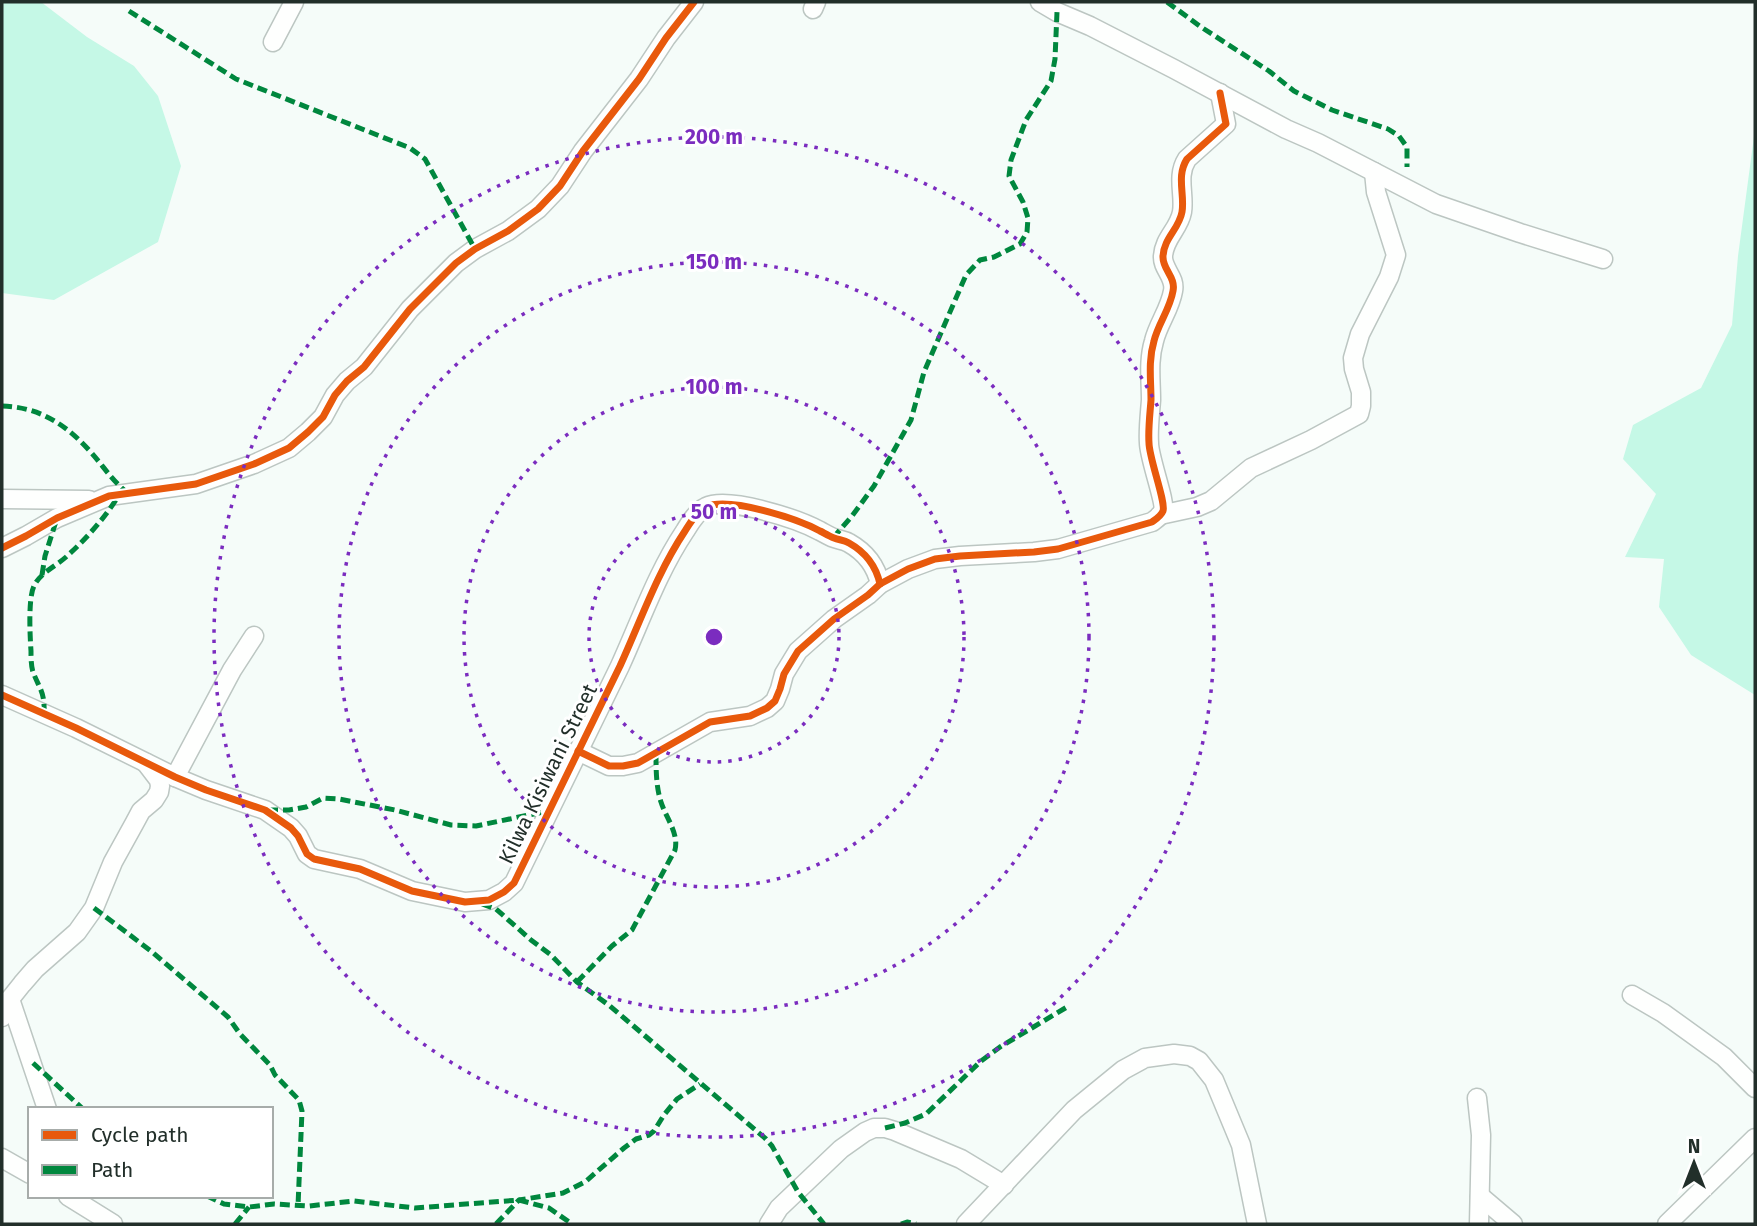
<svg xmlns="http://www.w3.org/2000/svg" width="1757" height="1226" viewBox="0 0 1757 1226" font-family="'Fira Sans',sans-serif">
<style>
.green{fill:#c5f8e6}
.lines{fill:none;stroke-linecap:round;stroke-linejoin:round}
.minor-casing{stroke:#bcc6c2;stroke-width:21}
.minor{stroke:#fefffe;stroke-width:18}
.quiet{stroke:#00873e;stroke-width:5;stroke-dasharray:10 5;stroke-linecap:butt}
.cycleway-casing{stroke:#fff;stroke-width:11}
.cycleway{stroke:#e8590c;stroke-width:7}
.ring{fill:none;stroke:#7b2cbf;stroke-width:3.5;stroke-dasharray:3.5 7}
.labels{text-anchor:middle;stroke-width:6;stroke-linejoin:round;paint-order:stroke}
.street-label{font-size:21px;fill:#222f2a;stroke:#fff}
.centre{fill:#7b2cbf;stroke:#fff;stroke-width:3.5}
.ring-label{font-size:21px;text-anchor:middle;font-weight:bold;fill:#7b2cbf;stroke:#fff;stroke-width:6;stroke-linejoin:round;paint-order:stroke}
</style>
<rect width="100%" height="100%" fill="#f5fcf9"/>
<g class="green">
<path d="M2 2H41L87 37 134 66 158 96 181 166 158 242 54 300 2 293Z"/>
<path d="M1755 129V695L1691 655 1659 607 1664 559 1625 557 1656 494 1623 459 1633 425 1701 388 1732 325 1738 256Z"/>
</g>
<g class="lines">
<defs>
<g id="minor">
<path d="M1040 2 1057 12 1090 26 1174 69 1286 129 1318 143 1436 204 1520 233 1603 259"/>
<path d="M813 9 816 2"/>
<path d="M273 42 294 2"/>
<path d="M2 499 89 500"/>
<path d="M1160 515 1197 507 1211 501 1251 468 1311 440 1359 414 1361 406V392L1354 369 1353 358 1360 334 1389 277 1396 255 1376 192 1374 172"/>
<path d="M2 548 26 536 57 518 109 496 196 484 254 464 289 448 308 432 323 417 335 395 347 381 364 367 410 309 456 263 475 249 508 231 538 209 560 186 583 151 639 79 666 38 694 2"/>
<path d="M2 695 76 728 175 777 206 790 265 810 291 828 298 836 307 854 314 859 360 869 412 891 465 902 489 900 504 892 514 883 620 666C641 620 657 573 685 531 690 523 697 511 706 507 728 496 798 519 820 531 824 533 829 536 834 538 839 540 844 540 849 543 865 552 876 566 880 584"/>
<path d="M578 751 609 766H623L638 763 710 722 750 716 767 708 775 701 780 689 784 674 798 651 834 619 868 595 880 584 908 569 935 559 960 556 1034 552 1058 549 1152 522C1156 519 1161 516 1163 511 1166 502 1149 458 1149 443 1148 429 1150 414 1151 400 1151 380 1148 361 1154 341 1158 324 1170 309 1173 291 1176 277 1162 269 1163 256 1164 238 1179 229 1182 212 1185 195 1176 176 1187 159L1226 124 1220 93"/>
<path d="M175 777 232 670 254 636"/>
<path d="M1632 995 1663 1013 1724 1057 1755 1088"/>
<path d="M10 999 47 1109"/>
<path d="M2 1017 10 999 22 984 35 969 77 932 94 908 113 862 134 824 141 811 154 800 159 792 160 786 159 780 146 763"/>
<path d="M1477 1098 1481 1135 1479 1224"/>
<path d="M2 1158 30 1174"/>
<path d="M68 1196 113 1224"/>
<path d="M1480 1196 1513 1224"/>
<path d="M769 1224 779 1208 841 1149 865 1132 874 1128H885L895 1131 961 1159 1004 1185"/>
<path d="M966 1224 1074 1110 1123 1070 1145 1058 1174 1054 1190 1056 1199 1061 1214 1080 1241 1145 1257 1224"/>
<path d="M1667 1224 1755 1138"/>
</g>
</defs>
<use href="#minor" class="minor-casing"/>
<use href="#minor" class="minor"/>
<g class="quiet">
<path d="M1167 2 1201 27 1269 71 1294 91 1332 110 1388 129 1399 136 1407 147V167"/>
<path d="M129 11 236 79 410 148 425 159 475 249"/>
<path d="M2 406C38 407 64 423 88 449 103 465 111 480 129 494"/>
<path d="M833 538 852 516 874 486 911 420 924 372 966 275 980 260 994 257 1020 244 1027 232 1028 218 1023 202 1009 176 1011 160 1026 120 1051 81 1055 59 1057 12"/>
<path d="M42 575 45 556 57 518"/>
<path d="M44 714C45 692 40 690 33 672 31 666 31 657 31 651 30 636 28 598 34 586 40 573 56 566 66 557 86 539 105 518 119 495"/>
<path d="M268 810H289L306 807 323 798 339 799 395 810 451 825 476 826 548 811"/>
<path d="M482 904 496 909 531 940 551 955 577 982 610 1006 766 1139 772 1146 798 1192 824 1224"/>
<path d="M94 908 151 951 228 1017 240 1034 270 1065 275 1075 299 1100 302 1111 298 1206"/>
<path d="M577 982 612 946 632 930 675 850C679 833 666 818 661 802 656 787 656 769 656 752"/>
<path d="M33 1063 83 1109"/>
<path d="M885 1128 905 1123 926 1114 981 1061 1000 1047 1067 1007"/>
<path d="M207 1196 224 1204 249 1207 274 1204 309 1206 354 1201 415 1208 519 1200 549 1208 572 1224"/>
<path d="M235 1224 249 1207"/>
<path d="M496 1224 519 1200 563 1193 585 1182 624 1148 636 1139 649 1135 654 1131 664 1115 677 1099 700 1084"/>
<path d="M901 1224 907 1222 916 1224"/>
</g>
<defs>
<g id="cycleway">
<path d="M2 548 26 536 57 518 109 496 196 484 254 464 289 448 308 432 323 417 335 395 347 381 364 367 410 309 456 263 475 249 508 231 538 209 560 186 583 151 639 79 666 38 694 2"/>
<path d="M2 695 76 728 175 777 206 790 265 810 291 828 298 836 307 854 314 859 360 869 412 891 465 902 489 900 504 892 514 883 620 666C641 620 657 573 685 531 690 523 697 511 706 507 728 496 798 519 820 531 824 533 829 536 834 538 839 540 844 540 849 543 865 552 876 566 880 584"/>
<path d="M578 751 609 766H623L638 763 710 722 750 716 767 708 775 701 780 689 784 674 798 651 834 619 868 595 880 584 908 569 935 559 960 556 1034 552 1058 549 1152 522C1156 519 1161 516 1163 511 1166 502 1149 458 1149 443 1148 429 1150 414 1151 400 1151 380 1148 361 1154 341 1158 324 1170 309 1173 291 1176 277 1162 269 1163 256 1164 238 1179 229 1182 212 1185 195 1176 176 1187 159L1226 124 1220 93"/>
</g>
</defs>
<use href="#cycleway" class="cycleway-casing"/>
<use href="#cycleway" class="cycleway"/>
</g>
<g class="ring">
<circle cx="714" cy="637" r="125"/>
<circle cx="714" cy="637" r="250"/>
<circle cx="714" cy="637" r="375"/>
<circle cx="714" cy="637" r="500"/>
</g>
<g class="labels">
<g class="street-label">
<text transform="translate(548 774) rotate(-64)" y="7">Kilwa Kisiwani Street</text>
</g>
</g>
<circle cx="714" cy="637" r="10" class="centre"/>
<g class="ring-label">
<text x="714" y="144">200 m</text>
<text x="714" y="269">150 m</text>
<text x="714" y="394">100 m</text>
<text x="714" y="519">50 m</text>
</g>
<rect width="1757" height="1226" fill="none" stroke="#222f2a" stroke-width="7"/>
<rect x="28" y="1107" width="245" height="91" fill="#ffffff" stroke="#a7acaa" stroke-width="2"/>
<rect x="42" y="1130" width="35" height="10" fill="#e8590c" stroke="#a7acaa" stroke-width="2"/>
<text x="91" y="1142" font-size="21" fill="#222f2a">Cycle path</text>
<rect x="42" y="1165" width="35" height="10" fill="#00873e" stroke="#a7acaa" stroke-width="2"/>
<text x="91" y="1177" font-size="21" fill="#222f2a">Path</text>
<g transform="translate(1694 1163)" stroke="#ffffff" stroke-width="5" paint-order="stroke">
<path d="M0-5L12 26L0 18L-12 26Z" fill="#222f2a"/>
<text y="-10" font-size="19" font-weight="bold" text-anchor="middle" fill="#222f2a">N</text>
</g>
</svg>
